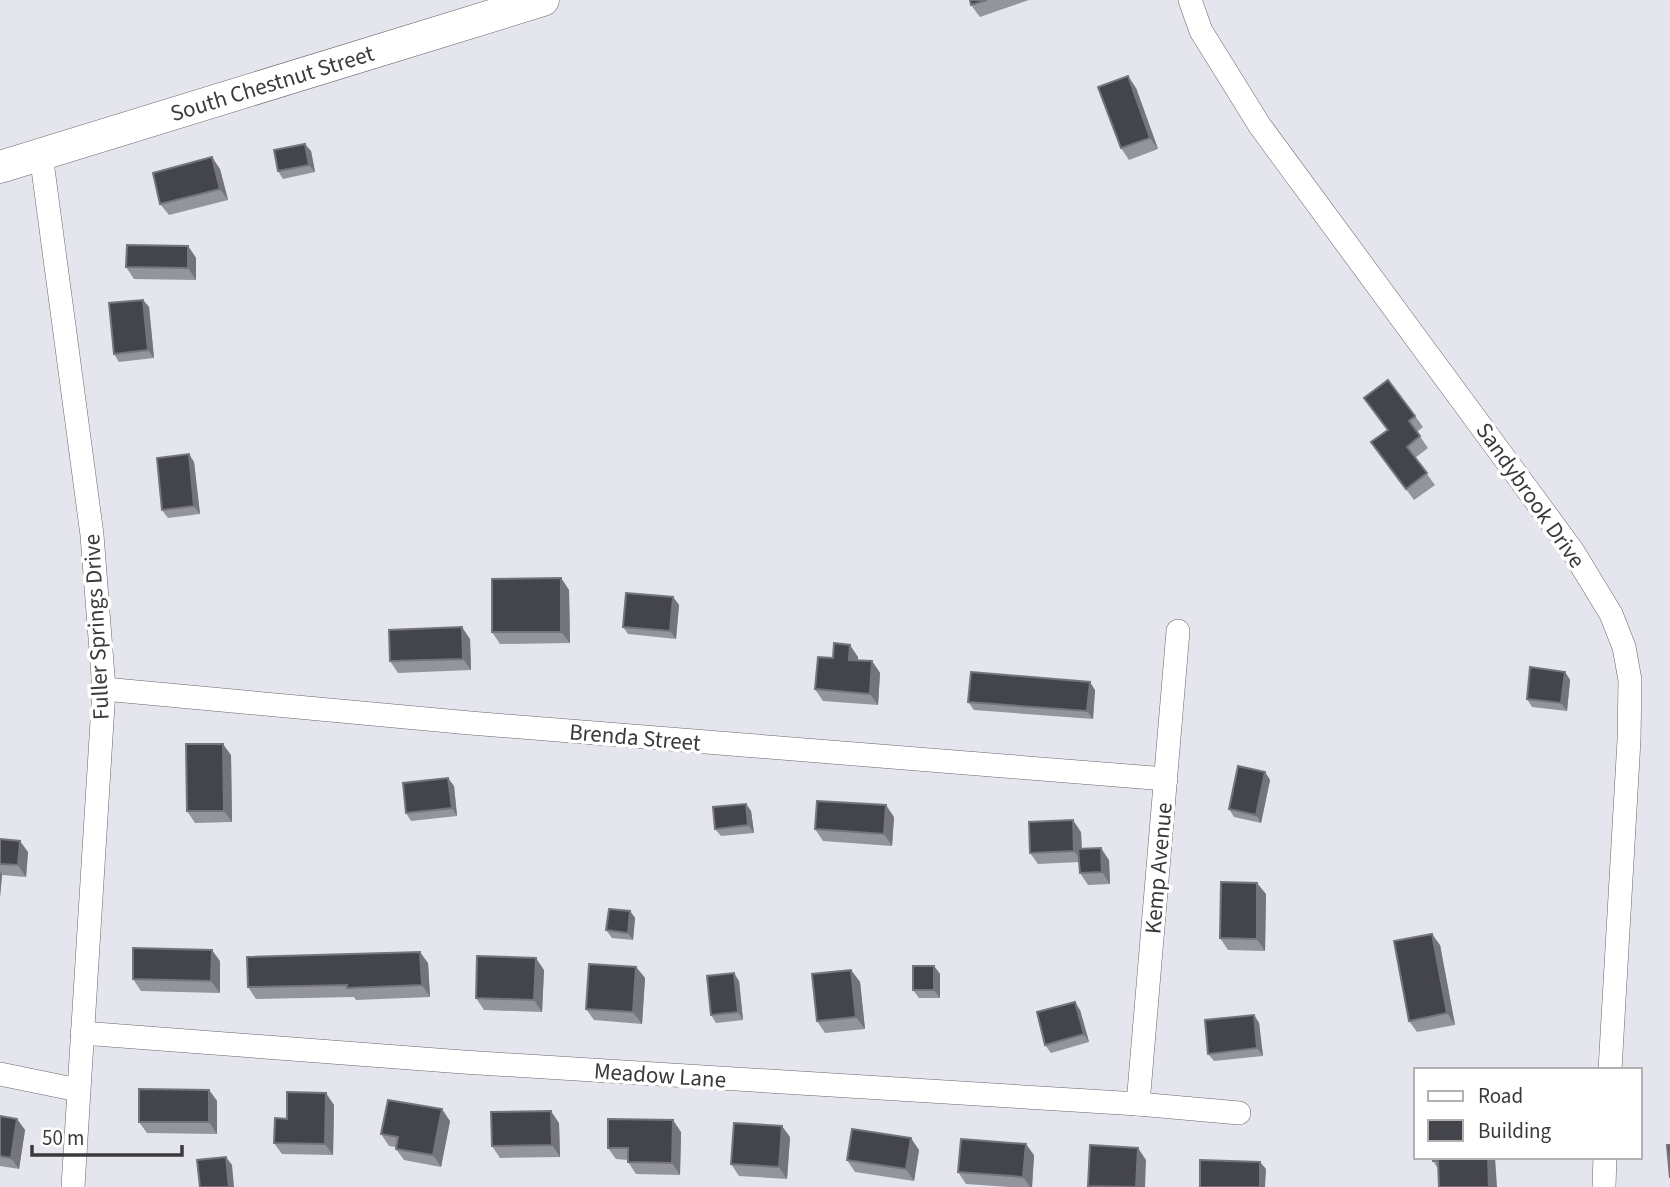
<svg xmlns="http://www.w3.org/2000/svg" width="1670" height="1187" viewBox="0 0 1670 1187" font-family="'Source Sans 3',sans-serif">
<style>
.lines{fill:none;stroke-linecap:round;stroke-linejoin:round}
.minor-casing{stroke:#66676e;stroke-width:24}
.secondary-casing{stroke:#66676e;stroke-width:33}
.minor{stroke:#fff;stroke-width:23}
.secondary{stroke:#fff;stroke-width:32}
.wall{fill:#94959c}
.shaded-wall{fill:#74757c}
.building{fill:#44454b;stroke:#74757c;stroke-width:2}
.labels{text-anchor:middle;stroke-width:7;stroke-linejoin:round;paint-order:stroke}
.street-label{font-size:23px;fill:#3a3a3d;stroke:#fff}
</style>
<rect width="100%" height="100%" fill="#e4e5ed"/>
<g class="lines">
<defs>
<g id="minor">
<path d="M1190 0 1201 31 1260 126 1572 550 1611 614 1624 647 1630 680 1629 740 1610 1070"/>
<path d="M41 154 92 535 104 689 73 1187"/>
<path d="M104 689 470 723 1166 779"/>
<path d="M82 1033 463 1062 1138 1104 1239 1113"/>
<path d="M0 1074 78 1090"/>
<path d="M1138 1104 1178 631"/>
<path d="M1604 1187 1605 1157"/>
</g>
<path id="secondary" d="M0 167 543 0"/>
</defs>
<use href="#minor" class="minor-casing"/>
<use href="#secondary" class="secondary-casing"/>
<use href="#minor" class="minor"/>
<use href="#secondary" class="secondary"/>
</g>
<g class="wall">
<path d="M970 0H1029L980 17 971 5Z"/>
<path d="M1136 88 1158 149 1129 160 1121 148Z"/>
<path d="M311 151 315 172 283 179 278 171Z"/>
<path d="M220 169 228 200 169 215 160 204Z"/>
<path d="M188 246 196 258V280L134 279 126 267Z"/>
<path d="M143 300 149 307 154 358 119 362 114 354Z"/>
<path d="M1415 416 1423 427 1417 432 1428 448 1415 458 1435 485 1414 500 1371 442Z"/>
<path d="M194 462 200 514 168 518 162 510Z"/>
<path d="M561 578 569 590 570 643 500 644 492 632Z"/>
<path d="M673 597 679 605 676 639 628 634 623 627Z"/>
<path d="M470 639 471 670 398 673 390 661Z"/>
<path d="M858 657V660L872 661 880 673 878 705 823 701 815 689 833 658Z"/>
<path d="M1565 672 1570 680 1567 711 1532 707 1527 699Z"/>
<path d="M1095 690 1093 719 974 710 968 702Z"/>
<path d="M231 755 232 822 195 823 187 811Z"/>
<path d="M1265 772 1270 780 1261 823 1234 817 1229 809Z"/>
<path d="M454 786 457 816 411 821 406 813Z"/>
<path d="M746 804 751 811 754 833 721 836 715 829Z"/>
<path d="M894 817 892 846 823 841 815 829Z"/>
<path d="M1081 832 1082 849 1109 860 1110 884 1088 885 1080 873 1079 862 1038 864 1030 853Z"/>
<path d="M0 839 28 852 26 877 2 875 0 897Z"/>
<path d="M1266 894 1265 951 1228 950 1220 938Z"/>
<path d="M630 911 635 918 633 940 612 938 606 930Z"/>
<path d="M1440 945 1455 1025 1417 1032 1409 1021Z"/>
<path d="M220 961V993L141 991 133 979Z"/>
<path d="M428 963 430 997 356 1000 354 997 256 999 248 987Z"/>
<path d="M934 966 940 974V998H919L913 990Z"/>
<path d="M636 967 645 978 642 1024 594 1020 586 1009Z"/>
<path d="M544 970 542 1012 484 1010 476 998Z"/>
<path d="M851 970 860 982 865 1029 825 1033 817 1021Z"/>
<path d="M739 981 743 1020 716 1023 711 1015Z"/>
<path d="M1080 1010 1089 1042 1051 1053 1045 1045Z"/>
<path d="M1254 1015 1259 1023 1263 1056 1214 1061 1208 1054Z"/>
<path d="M209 1090 217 1101V1134L147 1133 139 1122Z"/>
<path d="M334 1105 333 1155 282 1154 274 1143 287 1119Z"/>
<path d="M0 1116 17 1119 25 1130 19 1169 0 1166Z"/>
<path d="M450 1121 441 1167 404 1160 396 1149V1147L389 1146 381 1134Z"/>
<path d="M559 1123 560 1157 500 1158 492 1146Z"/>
<path d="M681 1132 680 1175 636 1174 628 1162V1160L616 1159 608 1148Z"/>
<path d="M790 1137 787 1179 739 1176 731 1164Z"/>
<path d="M919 1150 914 1181 855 1172 847 1160Z"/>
<path d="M1034 1155 1032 1187H1009L966 1184 958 1172Z"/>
<path d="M1495 1157 1438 1169 1433 1161Z"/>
</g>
<g class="shaded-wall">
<path d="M1128 76 1136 88 1158 149 1150 138Z"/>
<path d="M305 144 311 151 315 172 309 165Z"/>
<path d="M212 157 220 169 228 200 220 189Z"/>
<path d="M188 246 196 258V280L188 268Z"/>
<path d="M143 300 149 307 154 358 148 350Z"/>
<path d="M189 454 194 462 200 514 194 506Z"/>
<path d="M561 578 569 590 570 643 561 632Z"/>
<path d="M673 597 679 605 676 639 670 631Z"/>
<path d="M462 627 470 639 471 670 463 659Z"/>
<path d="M850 645 858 657 857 671 849 660Z"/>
<path d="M872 661 880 673 878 705 870 694Z"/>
<path d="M1565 672 1570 680 1567 711 1561 703Z"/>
<path d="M1090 682 1095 690 1093 719 1087 711Z"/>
<path d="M223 744 231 755 232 822 224 811Z"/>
<path d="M1265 772 1270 780 1261 823 1256 815Z"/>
<path d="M448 778 454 786 457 816 452 808Z"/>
<path d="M746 804 751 811 754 833 748 825Z"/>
<path d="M886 805 894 817 892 846 884 834Z"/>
<path d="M1073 820 1081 832 1082 862 1074 851Z"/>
<path d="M20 841 28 852 26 877 18 865Z"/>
<path d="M1101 848 1109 860 1110 884 1102 872Z"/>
<path d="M0 871 2 875 0 897Z"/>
<path d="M1257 883 1266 894 1265 951 1257 939Z"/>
<path d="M630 911 635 918 633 940 628 933Z"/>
<path d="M1432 934 1440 945 1455 1025 1447 1013Z"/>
<path d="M212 950 220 961V993L211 981Z"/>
<path d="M420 952 428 963 430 997 422 985Z"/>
<path d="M536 958 544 970 542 1012 534 1000Z"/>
<path d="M934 966 940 974V998L934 990Z"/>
<path d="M636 967 645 978 642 1024 633 1012Z"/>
<path d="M851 970 860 982 865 1029 856 1017Z"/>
<path d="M734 973 739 981 743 1020 738 1012Z"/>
<path d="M1075 1002 1080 1010 1089 1042 1084 1034Z"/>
<path d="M1254 1015 1259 1023 1263 1056 1257 1048Z"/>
<path d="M209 1090 217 1101V1134L209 1122Z"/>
<path d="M326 1093 334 1105 333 1155 325 1144Z"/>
<path d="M442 1109 450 1121 441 1167 433 1155Z"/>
<path d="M551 1111 559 1123 560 1157 552 1145Z"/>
<path d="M17 1119 25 1130 19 1169 11 1158Z"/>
<path d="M673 1120 681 1132 680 1175 672 1163Z"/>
<path d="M782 1126 790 1137 787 1179 779 1167Z"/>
<path d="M911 1138 919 1150 914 1181 906 1169Z"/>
<path d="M1026 1144 1034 1155 1032 1187H1030L1023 1177Z"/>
<path d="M1138 1148 1146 1160 1145 1187H1136Z"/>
<path d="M226 1157 232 1165 234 1187H229Z"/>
<path d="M1488 1157H1495L1497 1187H1489Z"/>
<path d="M1260 1162 1266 1169 1265 1187H1260Z"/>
</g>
<g class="building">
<path d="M970 0H987L971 5Z"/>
<path d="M1128 76 1150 138 1121 148 1098 87Z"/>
<path d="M305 144 309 165 278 171 274 150Z"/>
<path d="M212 157 220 189 160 204 153 173Z"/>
<path d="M127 245 188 246V268L126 267Z"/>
<path d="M143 300 148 350 114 354 109 303Z"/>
<path d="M1388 380 1415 416 1409 421 1420 436 1407 447 1427 473 1406 489 1371 442 1388 430 1364 398Z"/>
<path d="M189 454 194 506 162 510 157 458Z"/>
<path d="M561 578V632H492V579Z"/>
<path d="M626 593 673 597 670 631 623 627Z"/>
<path d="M462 627 463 659 390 661 389 630Z"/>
<path d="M834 643 850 645 849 660 872 661 870 694 815 689 818 657 833 658Z"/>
<path d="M1530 667 1565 672 1561 703 1527 699Z"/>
<path d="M971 672 1090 682 1087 711 968 702Z"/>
<path d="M186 744H223L224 811H187Z"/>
<path d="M1238 766 1265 772 1256 815 1229 809Z"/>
<path d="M448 778 452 808 406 813 403 783Z"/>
<path d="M817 801 886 805 884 834 815 829Z"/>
<path d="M746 804 748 825 715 829 713 807Z"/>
<path d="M1073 820 1074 851 1030 853 1029 822Z"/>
<path d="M0 839 20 841 18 865 0 864Z"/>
<path d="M1101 848 1102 872 1080 873 1078 849Z"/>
<path d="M1221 882 1257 883V939L1220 938Z"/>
<path d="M609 909 630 911 628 933 606 930Z"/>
<path d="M1432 934 1447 1013 1409 1021 1394 941Z"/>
<path d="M133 948 212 950 211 981 133 979Z"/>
<path d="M420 952 422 985 347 988V985L248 987 247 957Z"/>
<path d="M477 956 536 958 534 1000 476 998Z"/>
<path d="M589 964 636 967 633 1012 586 1009Z"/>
<rect x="913" y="966" width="21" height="24"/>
<path d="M851 970 856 1017 817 1021 812 974Z"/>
<path d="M734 973 738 1012 711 1015 707 976Z"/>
<path d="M1075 1002 1084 1034 1045 1045 1037 1012Z"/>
<path d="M1254 1015 1257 1048 1208 1054 1205 1020Z"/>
<path d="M139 1089 209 1090V1122H139Z"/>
<path d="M287 1092 326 1093 325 1144 274 1143 275 1118 287 1119Z"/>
<path d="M388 1100 442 1109 433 1155 396 1149 398 1137 381 1134Z"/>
<path d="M551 1111 552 1145 492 1146 491 1112Z"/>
<path d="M0 1116 17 1119 11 1158 0 1156Z"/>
<path d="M608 1119 673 1120 672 1163 628 1162V1148H608Z"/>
<path d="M734 1123 782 1126 779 1167 731 1164Z"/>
<path d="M852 1129 911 1138 906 1169 847 1160Z"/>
<path d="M961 1139 1026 1144 1023 1177 958 1172Z"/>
<path d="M1090 1145 1138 1148 1136 1187 1088 1186Z"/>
<path d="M1667 1145H1670V1178Z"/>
<path d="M226 1157 229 1187H200L197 1160Z"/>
<path d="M1433 1157H1488L1489 1187H1439L1438 1161H1433Z"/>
<path d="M1200 1160 1260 1162V1187H1200Z"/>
</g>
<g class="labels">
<g class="street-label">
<text transform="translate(272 83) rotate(-17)" y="8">South Chestnut Street</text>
<text transform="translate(1531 495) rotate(55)" y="8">Sandybrook Drive</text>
<text transform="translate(96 627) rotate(-93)" y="8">Fuller Springs Drive</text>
<text transform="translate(635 737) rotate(5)" y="8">Brenda Street</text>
<text transform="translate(1158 868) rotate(-85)" y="8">Kemp Avenue</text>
<text transform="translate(660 1075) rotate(4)" y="8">Meadow Lane</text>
</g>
</g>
<rect x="1414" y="1068" width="228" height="91" fill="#ffffff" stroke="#b0b0b1" stroke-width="2"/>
<rect x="1428" y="1091" width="35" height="10" fill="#ffffff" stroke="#b0b0b1" stroke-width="2"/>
<text x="1478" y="1103" font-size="21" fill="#3a3a3d">Road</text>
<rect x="1428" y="1120" width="35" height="21" fill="#44454b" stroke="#b0b0b1" stroke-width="2"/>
<text x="1478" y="1138" font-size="21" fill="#3a3a3d">Building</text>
<path d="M32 1145v10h150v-10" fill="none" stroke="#3a3a3d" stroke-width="3.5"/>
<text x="42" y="1145" font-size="21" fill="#3a3a3d" stroke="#ffffff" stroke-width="5" paint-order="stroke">50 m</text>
</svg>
